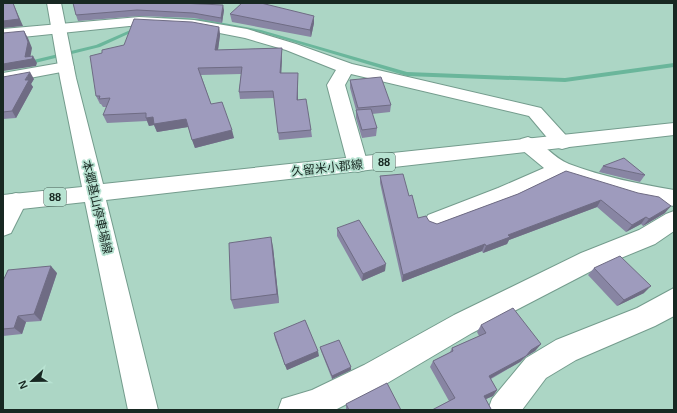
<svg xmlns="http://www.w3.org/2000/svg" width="677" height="413" viewBox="0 0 677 413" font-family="Helvetica,'Noto Sans JP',sans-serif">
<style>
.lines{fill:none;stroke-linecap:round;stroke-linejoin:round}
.stream{fill:#6ab69b;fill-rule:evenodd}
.minor-casing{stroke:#749c8d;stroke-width:2}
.major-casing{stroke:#749c8d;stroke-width:2}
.minor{fill:#fff;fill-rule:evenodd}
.major{fill:#fff;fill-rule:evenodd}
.wall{fill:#8885a3}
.shaded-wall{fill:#6f6c84}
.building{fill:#9e9bbd;stroke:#6f6c84}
.labels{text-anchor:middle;stroke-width:3.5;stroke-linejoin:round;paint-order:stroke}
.shield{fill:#b8e3d2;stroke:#486057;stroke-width:1}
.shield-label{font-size:11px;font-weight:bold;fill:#182822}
.street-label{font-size:12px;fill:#182822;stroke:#b8e3d2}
</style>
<rect width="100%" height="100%" fill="#acd6c5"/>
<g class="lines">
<g class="stream">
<path d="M163 17 202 19 261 30 407 72 565 78 674 63V67L565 82 407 76 260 32 202 21 164 19 154 23 152 22Z"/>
<path d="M135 28 139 29 100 47 27 65 24 63 25 62 96 45Z"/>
</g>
<defs>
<g id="minor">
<path d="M139 17 194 20 247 29 296 44 352 64 541 108 572 142 569 147 562 149 555 147 529 116 351 74 345 85 368 165 365 170 358 172 351 170 348 165 327 85 336 70 286 50 245 38 194 28 139 25 3 39V29Z"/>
<path d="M66 62 72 64 74 67 72 70 3 83V73Z"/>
<path d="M528 137C544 142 553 158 569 164 603 177 639 184 674 190V206L633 199 562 177 514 200 444 227 436 230 428 227 425 221 428 215 498 188 544 168 521 149 518 144 521 139Z"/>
<path d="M16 193 24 195 27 201 11 233 3 236V205L8 195Z"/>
<path d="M674 211V231L655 244 599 267 472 333 384 385 335 410H278L282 399 312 390 364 365 454 315 581 253 639 230 666 214Z"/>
<path d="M674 288V316L655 326 576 360 546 378 522 410H488L492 399 526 358 556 340 637 308Z"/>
</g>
<path id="major" d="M47 3H61L76 78 103 184 674 123V135L106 200 158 410H128L85 202 3 211V195L82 187 60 78Z"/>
</defs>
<use href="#minor" class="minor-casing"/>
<use href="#major" class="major-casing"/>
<use href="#minor" class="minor"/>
<use href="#major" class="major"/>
</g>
<g class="wall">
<path d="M73 3 224 10 222 23 194 18 139 16 78 21 76 15Z"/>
<path d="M230 14 314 23 311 37 232 22Z"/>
<path d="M219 27 220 35 218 50 282 48V56L281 73 298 81V100L311 130 312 137 279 140 274 98 240 99 239 92 241 74 201 75 211 104 234 138 195 148 188 127 157 132 154 125 149 126 147 121 107 123 103 115 107 107H103L101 104H100L96 96 102 53Z"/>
<path d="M3 77 34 79 31 84 33 87 16 118 3 119Z"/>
<path d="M350 80 391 105 390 112 372 114 377 128 376 136 362 138 356 118V110L350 88Z"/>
<path d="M603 166 645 175 640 182 599 172Z"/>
<path d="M566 171 665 213 643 226 641 224 626 232 597 207 509 240 507 244 483 253 482 251 402 282 380 183V176L409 196 418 218 437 224 518 194Z"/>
<path d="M337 228 385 271 362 281 337 236Z"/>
<path d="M273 247 279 303 234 309 231 300Z"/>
<path d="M594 268 644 293 617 306 588 275Z"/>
<path d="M57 273 41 321 26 322 22 334 3 336V281Z"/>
<path d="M481 325 541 344 535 351 525 357 520 362 491 379 497 390 493 396 486 399 491 409 490 410H432L449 401 430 367 433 361 450 352 452 348 479 336 477 332Z"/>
<path d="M274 333 319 356 287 370 275 339Z"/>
<path d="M320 347 351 370 332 379 321 351Z"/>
<path d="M346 404 401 410H346Z"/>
</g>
<g class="shaded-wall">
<path d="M13 3 23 26 3 28V21Z"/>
<path d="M223 5 224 10 222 23 221 18Z"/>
<path d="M314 16V23L311 37 310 30Z"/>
<path d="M219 27 220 35 217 57 215 50Z"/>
<path d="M24 31 28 38 32 48 30 59 33 56 37 63 36 66 3 71V64L25 57Z"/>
<path d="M282 48V56L281 81 280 73Z"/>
<path d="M30 72 34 79 31 84 33 87 16 118 12 111 25 80Z"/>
<path d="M298 73V108L297 100Z"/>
<path d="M153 117 186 119 188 127 157 132 154 125 149 126 146 118Z"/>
<path d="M232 130 234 138 195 148 192 140Z"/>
<path d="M601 200 597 207 509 240 507 244 483 253 486 246 508 235Z"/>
<path d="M671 206 665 213 643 226 649 219Z"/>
<path d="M646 217 641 224 626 232 632 225Z"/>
<path d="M271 237 273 247 279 303 277 294Z"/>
<path d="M485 244 482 251 402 282 403 275Z"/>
<path d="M386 264 385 271 362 281 363 274Z"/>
<path d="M51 266 57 273 41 321 34 314Z"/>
<path d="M651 286 644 293 617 306 624 300Z"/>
<path d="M18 316 26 322 22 334 14 328Z"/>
<path d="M541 344 535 351 525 357 520 362 484 382 489 376Z"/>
<path d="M318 351 319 356 287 370 285 365Z"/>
<path d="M351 367V370L332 379V376Z"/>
<path d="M497 390 493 396 479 402 484 396Z"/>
</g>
<g class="building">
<path d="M3 3H13L19 19 3 21Z"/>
<path d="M73 3H180L223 5 221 18 193 13 137 10 76 15Z"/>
<path d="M242 3H261L314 16 310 30 230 14Z"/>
<path d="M134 19 192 22 219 27 215 50 282 48 280 73H298L297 100 306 99 311 130 278 133 273 91 239 92 242 67 198 68 211 104 222 102 232 130 192 140 186 119 154 124 153 117 146 118V113L103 115 110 98 99 99 100 96H96L90 56 102 53V50L124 45Z"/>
<path d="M24 31 28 42 25 57 33 56 32 59 3 64V33Z"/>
<path d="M30 72 25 80H29L12 111 3 112V77Z"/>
<path d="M381 77 391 105 358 108 350 80Z"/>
<path d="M371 109 377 128 362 130 356 110Z"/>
<path d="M624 158 645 175 603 166Z"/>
<path d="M566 171 638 193 659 197 671 206 649 219 646 217 632 225 601 200 508 235 510 237 486 246 485 244 403 275 380 176 403 174 409 196 412 195 418 218 426 216 429 221 437 224 518 194Z"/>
<path d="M359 220 386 264 363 274 337 228Z"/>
<path d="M271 237 277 294 231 300 229 243Z"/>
<path d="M620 256 651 286 624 300 594 268Z"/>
<path d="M51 266 34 314 18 316 14 328 3 329V281L8 270Z"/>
<path d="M513 308 541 344 531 350 526 356 489 376 497 390 484 396 491 409 489 410H432L455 398 433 361 453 351 452 348 486 333 481 325Z"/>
<path d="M305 320 318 351 285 365 274 333Z"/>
<path d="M339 340 351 367 332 376 320 347Z"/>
<path d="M387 383 401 410H349L346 404Z"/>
</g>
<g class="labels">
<g class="shield">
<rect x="373" y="153" width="22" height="18" rx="3"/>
<rect x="44" y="188" width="22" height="18" rx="3"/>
</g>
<g class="shield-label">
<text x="384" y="166">88</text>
<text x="55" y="201">88</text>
</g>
<g class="street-label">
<text transform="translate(327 168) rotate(-6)" y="4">久留米小郡線</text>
<text transform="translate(97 207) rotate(77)" y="4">本郷基山停車場線</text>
</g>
</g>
<rect width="677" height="413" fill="none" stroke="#182822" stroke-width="8"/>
<g transform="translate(32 381) rotate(248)" stroke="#b8e3d2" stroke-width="3" paint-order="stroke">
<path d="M0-3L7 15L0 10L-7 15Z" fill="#182822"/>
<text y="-6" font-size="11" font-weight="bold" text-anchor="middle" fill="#182822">N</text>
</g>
</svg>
